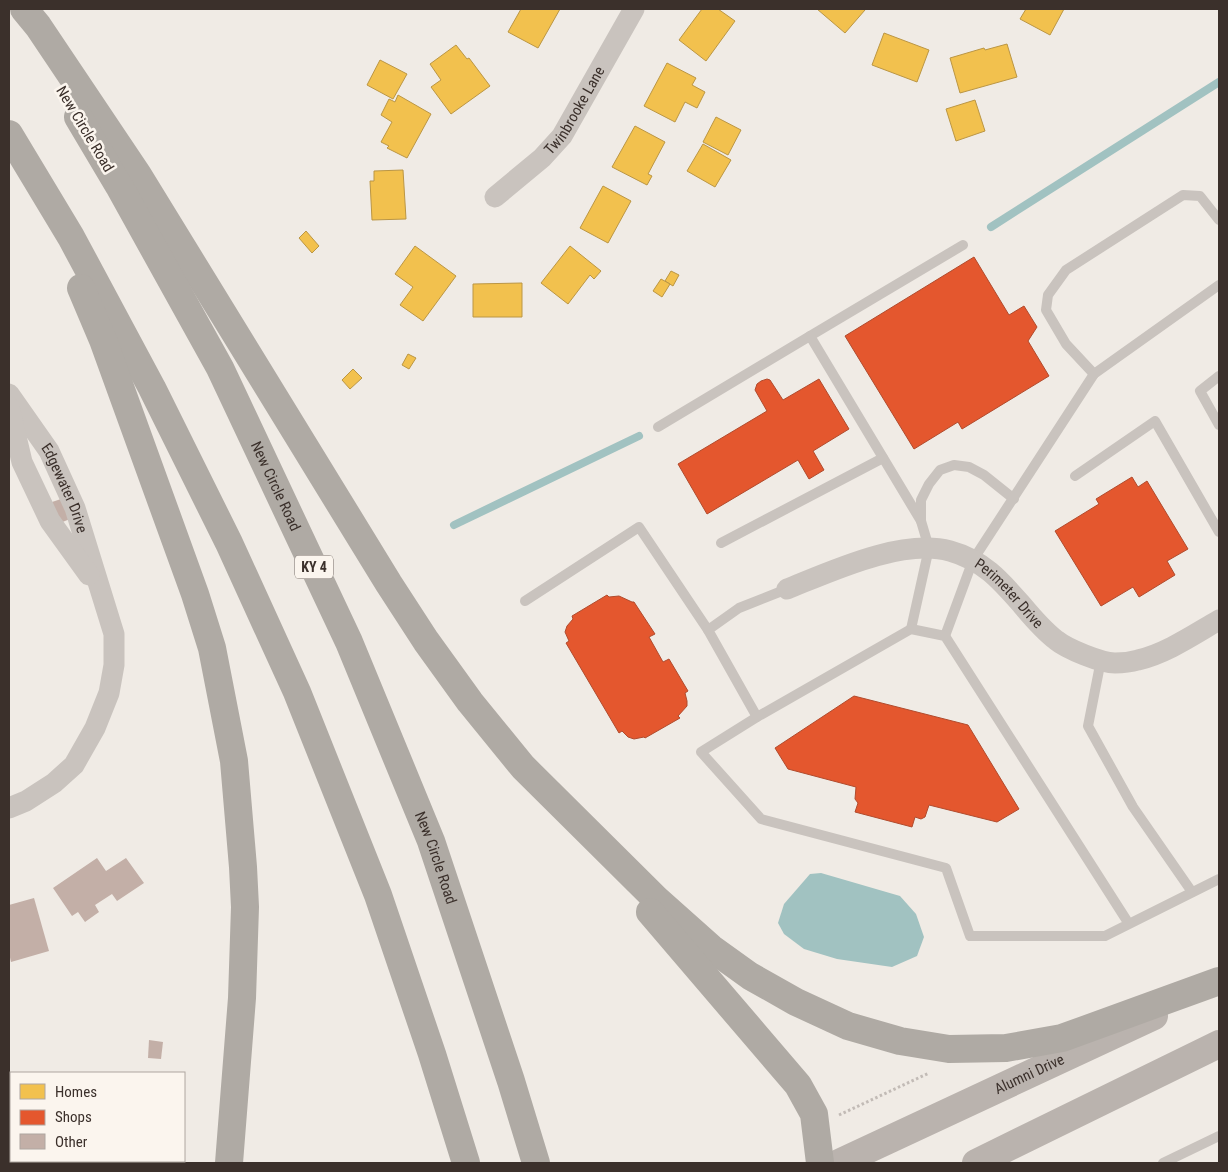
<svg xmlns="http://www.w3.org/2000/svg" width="1228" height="1172" viewBox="0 0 1228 1172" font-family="'Roboto Condensed',sans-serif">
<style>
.water{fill:#a1c2c1}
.homes{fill:#f2c14e;stroke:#bb9644}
.shops{fill:#e4572e;stroke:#b14b2d}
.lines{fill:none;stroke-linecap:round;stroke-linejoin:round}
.stream{stroke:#a1c2c1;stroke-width:8}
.building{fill:#c3afa7}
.path{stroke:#c2bbb6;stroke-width:3;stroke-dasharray:2.5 2.5;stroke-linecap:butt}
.lane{stroke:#c9c3be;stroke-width:10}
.street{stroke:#c9c3be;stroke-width:21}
.secondary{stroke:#bab3ae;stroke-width:28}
.highway{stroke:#afaaa4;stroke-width:28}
.labels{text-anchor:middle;stroke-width:5;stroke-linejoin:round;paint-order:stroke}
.shield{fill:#fbf5ee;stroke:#756b66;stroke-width:1}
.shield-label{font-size:14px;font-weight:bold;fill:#3b302b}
.street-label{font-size:15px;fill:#3b302b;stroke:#fbf5ee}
</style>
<rect width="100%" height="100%" fill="#f0ebe5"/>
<path class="water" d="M821 873 900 896 916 914 924 937 917 956 892 967 837 959 804 949 784 934 778 923 784 904 810 874Z"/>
<g class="homes">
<path d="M521 9H560L538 48 508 32Z"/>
<path d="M702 9H718L735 21 706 61 679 40Z"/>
<path d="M817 9H863L865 10 845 33Z"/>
<path d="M1026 9H1064L1050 35 1020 19Z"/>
<path d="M884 33 929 50 917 82 872 65Z"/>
<path d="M1007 44 1017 77 960 93 950 58 984 48 985 50Z"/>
<path d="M456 45 467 59 469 58 490 86 451 114 431 87 441 80 430 64Z"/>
<path d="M380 60 407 74 393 99 367 85Z"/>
<path d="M667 63 696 78 692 85 705 92 697 108 685 102 675 122 644 106Z"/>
<path d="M398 95 431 114 407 158 387 148 389 146 381 142 392 122 381 115 389 99 395 102Z"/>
<path d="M975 100 985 131 956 141 946 109Z"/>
<path d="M716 117 741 130 728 155 703 142Z"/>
<path d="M635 126 665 142 648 174 652 176 647 185 612 167Z"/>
<path d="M703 144 731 160 715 187 687 171Z"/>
<path d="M403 170 406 219 372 220 370 181H374V171Z"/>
<path d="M603 186 631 201 608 243 580 228Z"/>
<path d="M306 231 319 246 312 253 299 238Z"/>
<path d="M415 246 456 276 423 321 400 305 413 287 395 274Z"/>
<path d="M570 246 601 271 594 279 590 275 568 304 541 283Z"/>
<path d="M671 271 679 275 673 286 665 281Z"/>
<path d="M661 279 670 284 662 297 653 291Z"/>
<path d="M522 283V317H473V284Z"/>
<path d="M408 354 416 358 409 369 402 365Z"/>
<path d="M353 369 362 378 350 389 342 380Z"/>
</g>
<g class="shops">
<path d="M974 257 1009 315 1024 306 1037 327 1028 341 1049 376 962 429 958 422 914 449 845 336Z"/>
<path d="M767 379 770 380 783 400 819 379 849 429 813 451 824 470 809 479 798 460 707 514 678 464 767 411 755 390 757 384 761 381Z"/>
<path d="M1132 477 1138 487 1147 481 1188 549 1167 561 1175 575 1139 597 1133 587 1101 606 1055 531 1099 504 1096 499Z"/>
<path d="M607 595 609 597 619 596 632 602H634L655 634 649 637 663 662 669 659 688 691 685 693 687 701V706L678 716 680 718 645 738 644 737 634 739 628 737 622 731 619 733 566 643 569 641 565 632 567 626 573 619 572 616Z"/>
<path d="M854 696 968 725 1019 809 997 822 929 805 925 817 921 819 915 817 912 827 855 812 858 803 855 799 856 787 788 769 775 748Z"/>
</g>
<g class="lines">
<g class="stream">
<path d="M991 227 1219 82"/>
<path d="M454 525 639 436"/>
</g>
</g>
<g class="building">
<path d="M61 499 70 519 60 523 52 502Z"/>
<path d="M97 858 106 871 126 858 144 883 117 901 112 894 95 905 99 912 85 922 78 912 72 916 53 888Z"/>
<path d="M34 898 49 951 11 962 9 953V905Z"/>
<path d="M149 1040 163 1042 161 1059 148 1058Z"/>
<path d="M9 1145 11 1147V1161H29L32 1163H9Z"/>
</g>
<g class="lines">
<path class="path" d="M839 1115 929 1073"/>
<g class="lane">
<path d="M810 336 963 245"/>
<path d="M1094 374 1066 344 1046 310 1048 295 1066 270 1183 195 1200 196 1219 220"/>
<path d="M1219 376 1200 391 1219 425"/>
<path d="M658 427 810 336 921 521"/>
<path d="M1075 476 1155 421 1219 532"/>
<path d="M721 543 883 458"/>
<path d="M525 601 639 527 708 630"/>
<path d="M911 629 929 548 921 521V500L929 484 940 470 954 465 969 467 984 475 1014 499"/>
<path d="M945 636 973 560 1094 374 1219 285"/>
<path d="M1101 660 1088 726 1133 807 1192 892"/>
<path d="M757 717 708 630 739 608 787 589"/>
<path d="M1129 924 945 636 911 629 757 717 701 752 761 819 946 868 970 936H1105L1219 879"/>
<path d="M1163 1163 1219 1136"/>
</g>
<g class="street">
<path id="s1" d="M495 197 542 158 562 136 634 9"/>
<path id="s2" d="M9 394 49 451 75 508 114 634V665L109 693 95 728 74 765 54 783 26 801 9 808"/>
<path d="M9 407 22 462 50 521 89 575"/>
<path id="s3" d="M787 589C832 571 902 538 950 551 983 560 1001 581 1022 605 1032 617 1043 630 1056 640 1067 649 1101 663 1115 663 1122 663 1131 662 1138 660 1167 653 1193 635 1219 620"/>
</g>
<g class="secondary">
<path id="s4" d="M839 1163 1154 1016"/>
<path d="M976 1163 1219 1044"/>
</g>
<g class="highway">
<path d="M24 9 38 26 138 175 389 584 426 641 470 702 523 767 656 899 711 948 750 976 796 1002 848 1026 900 1041 949 1049 1006 1048 1062 1038 1219 981"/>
<path id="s5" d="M78 117 119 186 220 368 349 642 431 841 511 1081 536 1163"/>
<path d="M9 134 71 237 152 388 229 543 297 692 378 895 432 1054 466 1163"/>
<path d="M81 288 103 340 195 594 212 648 234 761 243 867 245 907 242 998 229 1163"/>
<path d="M650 912 798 1085 814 1114 820 1163"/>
</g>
</g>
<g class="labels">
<rect class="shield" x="295" y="555.5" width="38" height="23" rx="4"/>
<g class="shield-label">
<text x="314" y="572">KY 4</text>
</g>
<g class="street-label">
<text dy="5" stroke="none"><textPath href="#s1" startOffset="119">Twinbrooke Lane</textPath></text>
<text transform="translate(85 129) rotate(59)" y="5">New Circle Road</text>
<text dy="5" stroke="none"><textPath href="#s5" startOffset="419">New Circle Road</textPath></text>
<text dy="5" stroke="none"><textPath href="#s2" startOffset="110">Edgewater Drive</textPath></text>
<text dy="5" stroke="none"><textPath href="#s3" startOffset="244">Perimeter Drive</textPath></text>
<text dy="5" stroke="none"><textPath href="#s5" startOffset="824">New Circle Road</textPath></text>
<text dy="5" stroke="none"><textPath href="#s4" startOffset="210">Alumni Drive</textPath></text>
</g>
</g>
<rect width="1228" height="1172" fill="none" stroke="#3b302b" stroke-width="20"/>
<rect x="10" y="1072" width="175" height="90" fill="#fbf5ee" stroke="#aea6a0"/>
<rect x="20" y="1084" width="25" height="15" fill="#f2c14e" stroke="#aea6a0"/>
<text x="55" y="1097" font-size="15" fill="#3b302b">Homes</text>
<rect x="20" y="1110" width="25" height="15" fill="#e4572e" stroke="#aea6a0"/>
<text x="55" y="1122" font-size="15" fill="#3b302b">Shops</text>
<rect x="20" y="1134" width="25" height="15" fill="#c3afa7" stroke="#aea6a0"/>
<text x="55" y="1147" font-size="15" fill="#3b302b">Other</text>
</svg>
